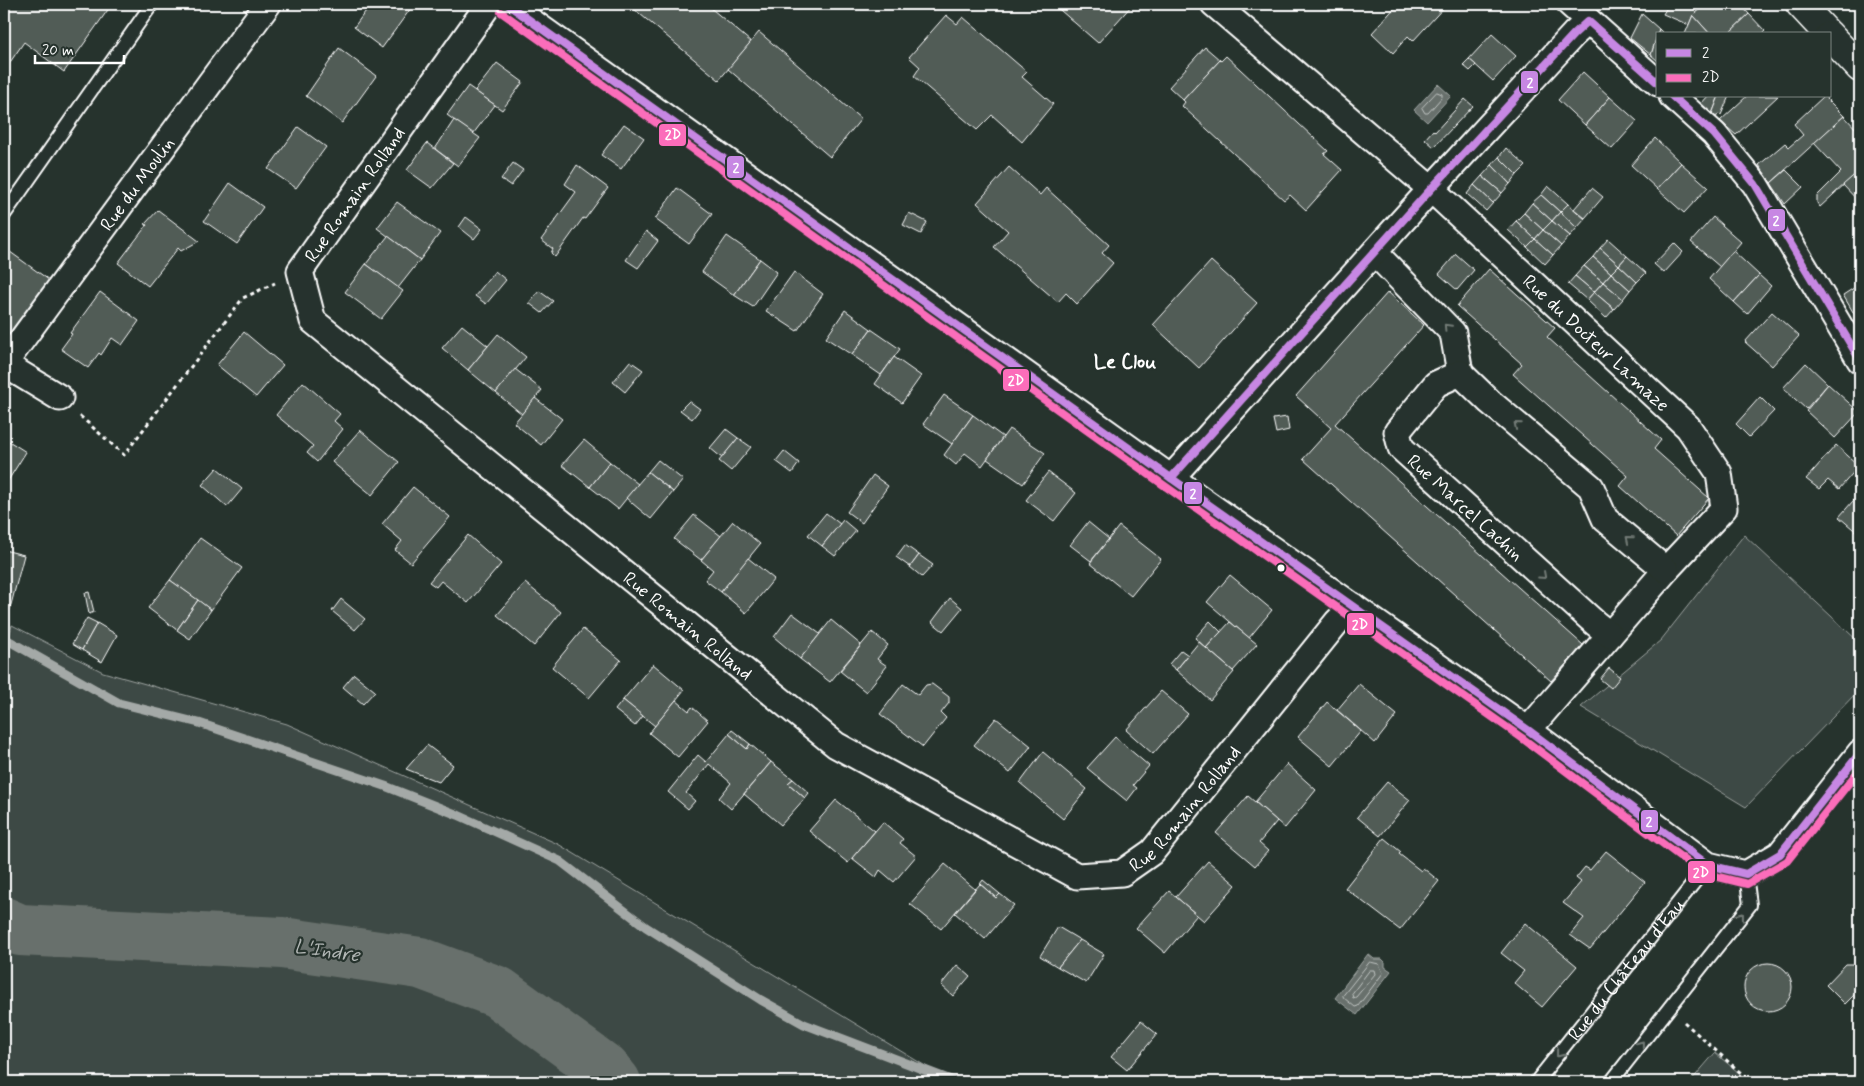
<svg xmlns="http://www.w3.org/2000/svg" width="1864" height="1086" viewBox="0 0 1864 1086" font-family="Mynerve,sans-serif">
<style>
.green{fill:#3e4944;stroke:#9ea4a2}
.water{fill:#67706c;stroke:#a4a9a7}
.lines{fill:none;stroke-linecap:round;stroke-linejoin:round}
.shore{stroke:#c2c6c4;stroke-width:1}
.stream{stroke:#a4a9a7;stroke-width:9}
.river{stroke:#67706c;stroke-width:52}
.building{fill:#515c57;stroke:#fff}
.service-casing{stroke:#fff;stroke-width:16}
.minor-casing{stroke:#fff;stroke-width:29}
.secondary-casing{stroke:#fff;stroke-width:31}
.path{stroke:#fff;stroke-width:3;stroke-dasharray:4 4;stroke-linecap:butt}
.service{stroke:#26332d;stroke-width:12}
.minor{stroke:#26332d;stroke-width:25}
.secondary{stroke:#26332d;stroke-width:28}
.bus-1-casing{stroke:#26332d;stroke-width:11}
.bus-2-casing{stroke:#26332d;stroke-width:11}
.bus-1{stroke:#c787e3;stroke-width:8}
.bus-2{stroke:#fb6dba;stroke-width:8}
.oneway{stroke:#727a76}
.bus-dot{fill:#fff;stroke:#26332d;stroke-width:2}
.labels{text-anchor:middle;stroke-width:4.5;stroke-linejoin:round;paint-order:stroke}
.street-label{font-size:19px;fill:#fff;stroke:#26332d}
.neighbourhood-label{font-size:20px;font-weight:bold;fill:#fff;stroke:#26332d}
.water-label{font-size:20px;font-style:italic;fill:#b3b8b6;stroke:#26332d}
.line-badge{stroke:#26332d;stroke-width:2}
.badge-label{font-size:14px;text-anchor:middle;font-weight:bold;fill:#fff}
</style>
<rect width="100%" height="100%" fill="#26332d"/>
<filter id="ink" filterUnits="userSpaceOnUse"><feTurbulence type="fractalNoise" baseFrequency=".02" numOctaves="2"/><feDisplacementMap in="SourceGraphic" scale="10" xChannelSelector="R" yChannelSelector="G"/><feConvolveMatrix kernelMatrix="1 2 1 2 8 2 1 2 1" color-interpolation-filters="sRGB"/></filter>
<g filter="url(#ink)">
<g class="green">
<path d="M1744 535 1860 643V689L1746 807 1581 707 1661 640Z"/>
<path d="M12 625 103 672 287 724 558 844 952 1082H4V656Z"/>
<path d="M1715 1053 1750 1082H1690Z"/>
</g>
<g class="water">
<path d="M1438 84 1451 96 1427 122 1414 110Z"/>
<path d="M1368 954 1374 959H1382L1385 962V967L1391 971 1357 1015 1335 998Z"/>
</g>
<g class="lines">
<g class="shore">
<path d="M1437 92 1442 94V97L1428 113H1425L1422 108Z"/>
<path d="M1370 962 1379 964 1383 973 1358 1006 1355 1007 1344 998 1343 996Z"/>
<path d="M1370 970H1374L1375 974 1356 997 1353 998 1352 994Z"/>
</g>
<path class="stream" d="M4 638 119 703 199 723 385 786 458 815 560 861 646 927 761 1000 804 1024 956 1082"/>
<path class="river" d="M4 923 20 930 282 943 420 963 498 992 604 1069 615 1082"/>
</g>
<g class="building">
<path d="M4 4H112L64 72 24 42 4 71Z"/>
<path d="M371 4H414L382 48 354 27Z"/>
<path d="M628 4H706L751 42 719 80Z"/>
<path d="M1053 4H1133L1098 43Z"/>
<path d="M1398 4H1447L1413 41 1408 36 1393 53 1372 33Z"/>
<path d="M1669 4 1680 9 1683 4H1705L1693 15 1689 25 1663 14Z"/>
<path d="M1705 4H1740L1749 14 1728 34H1710L1693 15Z"/>
<path d="M1642 14 1659 29 1651 55 1630 38Z"/>
<path d="M1749 14 1765 31 1762 34H1728Z"/>
<path d="M946 15 957 24 963 17 1027 72 1022 77 1053 104 1022 142 992 115 977 130 914 76 920 67 909 57Z"/>
<path d="M1693 15 1710 34H1685Z"/>
<path d="M1659 29 1664 34H1658V61L1651 55Z"/>
<path d="M759 32 861 119 830 157 728 69Z"/>
<path d="M1492 34 1516 56 1493 81 1469 59Z"/>
<path d="M1205 47 1220 60 1183 100 1169 87Z"/>
<path d="M339 48 376 76 342 123 306 96Z"/>
<path d="M1226 56 1328 151 1324 154 1342 170 1306 210 1290 195 1284 200 1182 106 1185 102 1183 100 1220 60 1221 61Z"/>
<path d="M1469 59 1476 65 1470 71 1463 65Z"/>
<path d="M497 63 523 82 502 110 475 91Z"/>
<path d="M1583 72 1610 97 1585 125 1558 100Z"/>
<path d="M468 86 495 105 473 134 447 115Z"/>
<path d="M1708 96H1719L1712 114 1701 104Z"/>
<path d="M1719 96H1729L1721 115 1718 114 1716 118 1712 114Z"/>
<path d="M1747 96H1778L1736 135 1720 121Z"/>
<path d="M1824 96 1844 116 1771 183 1759 165 1785 143 1789 147 1803 135 1794 124Z"/>
<path d="M1610 97 1637 121 1612 149 1585 125Z"/>
<path d="M1465 99 1473 106 1434 147 1425 139 1433 130 1435 132Z"/>
<path d="M1844 116 1860 133V170L1820 207 1817 203V196L1841 172 1814 143Z"/>
<path d="M454 120 480 138 458 166 435 149Z"/>
<path d="M624 124 644 138 621 169 601 155Z"/>
<path d="M298 127 326 147 296 188 268 169Z"/>
<path d="M1655 138 1681 163 1657 189 1631 165Z"/>
<path d="M427 143 453 163 432 188 407 170Z"/>
<path d="M1506 148 1526 166 1517 175 1499 157Z"/>
<path d="M1499 157 1517 175 1510 184 1492 165Z"/>
<path d="M513 163 523 170 511 186 501 179Z"/>
<path d="M1681 163 1708 187 1684 213 1657 189Z"/>
<path d="M577 165 608 188 585 219 583 218 555 257 551 253 553 249 541 240 576 192 565 184Z"/>
<path d="M1492 165 1510 184 1502 193 1482 176Z"/>
<path d="M1009 167 1040 195 1046 188 1109 245 1102 253 1113 263 1077 304 1066 293 1058 302 994 247 1008 231 977 203Z"/>
<path d="M1786 170 1803 187 1785 204 1771 183Z"/>
<path d="M1860 170V203L1843 185Z"/>
<path d="M1482 176 1502 193 1493 203 1474 185Z"/>
<path d="M230 183 263 207 237 244 204 221Z"/>
<path d="M1474 185 1493 203 1486 211 1467 194Z"/>
<path d="M1548 186 1568 204 1560 212 1541 195Z"/>
<path d="M677 188 712 214 689 244 655 219Z"/>
<path d="M1592 188 1603 197 1585 218 1574 209Z"/>
<path d="M1541 195 1560 212 1552 221 1532 203Z"/>
<path d="M397 202 440 233 420 260 377 228Z"/>
<path d="M1532 203 1552 221 1543 230 1524 213Z"/>
<path d="M1568 204 1585 219 1577 228 1560 212Z"/>
<path d="M158 210 199 241 181 251 178 248 148 286 118 263 147 225 145 224Z"/>
<path d="M1560 212 1577 228 1570 236 1552 221Z"/>
<path d="M909 213 927 222 921 234 903 225Z"/>
<path d="M1524 213 1543 230 1535 239 1516 221Z"/>
<path d="M466 217 482 229 474 239 459 227Z"/>
<path d="M1713 217 1741 242 1720 267 1691 242Z"/>
<path d="M1516 221 1535 239 1527 247 1508 230Z"/>
<path d="M1552 221 1570 236 1561 246 1543 230Z"/>
<path d="M1543 230 1561 246 1553 255 1535 239Z"/>
<path d="M646 231 658 241 638 268 626 260Z"/>
<path d="M388 236 420 260 398 288 366 264Z"/>
<path d="M727 236 760 259 734 295 702 272Z"/>
<path d="M1535 239 1553 255 1545 264 1527 247Z"/>
<path d="M1608 239 1627 256 1619 265 1600 248Z"/>
<path d="M1674 243 1683 252 1664 273 1654 264Z"/>
<path d="M1600 248 1619 265 1611 273 1593 257Z"/>
<path d="M6 249 49 280 4 342V253Z"/>
<path d="M1733 251 1759 275 1734 302 1709 279Z"/>
<path d="M1456 254 1474 270 1457 290 1439 274Z"/>
<path d="M1627 256 1646 273 1637 282 1619 265Z"/>
<path d="M1593 257 1611 273 1603 282 1584 266Z"/>
<path d="M760 259 777 272 753 307 734 295Z"/>
<path d="M1211 261 1257 303 1199 368 1153 325Z"/>
<path d="M366 264 403 291 381 319 345 292Z"/>
<path d="M1619 265 1637 282 1630 290 1611 273Z"/>
<path d="M1584 266 1603 282 1594 292 1575 276Z"/>
<path d="M1489 269 1555 328 1547 337 1661 440 1654 449 1709 498 1676 536 1620 486 1628 476 1513 374 1522 364 1457 306Z"/>
<path d="M495 271 506 280 486 304 475 296Z"/>
<path d="M794 272 823 294 797 331 766 311Z"/>
<path d="M1611 273 1630 290 1623 299 1603 282Z"/>
<path d="M1759 275 1771 286 1747 314 1734 302Z"/>
<path d="M1575 276 1594 292 1587 300 1568 284Z"/>
<path d="M1603 282 1623 299 1614 309 1594 292Z"/>
<path d="M1860 284V314L1856 317 1843 295Z"/>
<path d="M539 291 553 301 542 313 529 303Z"/>
<path d="M100 292 139 321 122 345 112 338 101 355 99 353 88 368 61 349 72 334 70 333Z"/>
<path d="M1388 292 1424 325 1335 424 1583 645 1551 681 1303 459 1331 428 1296 396Z"/>
<path d="M1594 292 1614 309 1606 318 1587 300Z"/>
<path d="M845 310 871 329 852 355 826 338Z"/>
<path d="M1772 312 1799 336 1772 366 1745 342Z"/>
<path d="M462 325 488 346 468 370 442 348Z"/>
<path d="M871 329 900 349 881 375 852 355Z"/>
<path d="M244 332 283 365 256 397 217 365Z"/>
<path d="M498 334 526 357 496 393 468 370Z"/>
<path d="M894 357 921 376 902 403 875 384Z"/>
<path d="M630 361 643 370 625 392 613 382Z"/>
<path d="M1806 363 1828 384 1806 409 1783 388Z"/>
<path d="M515 369 542 390 522 414 496 393Z"/>
<path d="M303 382 340 414 334 421 343 429 317 462 307 453 313 446 276 415Z"/>
<path d="M1828 384 1859 412 1835 438 1806 411Z"/>
<path d="M944 395 973 415 952 444 923 424Z"/>
<path d="M1760 397 1774 411 1749 437 1736 424Z"/>
<path d="M535 398 562 419 541 445 514 423Z"/>
<path d="M689 401 700 409 692 419 680 410Z"/>
<path d="M973 415 1003 437 982 466 965 453 956 465 944 455Z"/>
<path d="M1287 417 1289 430 1276 433 1273 419Z"/>
<path d="M726 429 738 438 722 458 710 448Z"/>
<path d="M1009 429 1045 453 1023 484 987 459Z"/>
<path d="M360 430 399 462 372 495 332 462Z"/>
<path d="M4 438 26 452 4 487Z"/>
<path d="M738 438 751 447 731 471 719 461Z"/>
<path d="M584 440 610 462 590 487 562 465Z"/>
<path d="M1836 445 1859 466 1839 489 1828 480 1819 489 1806 479Z"/>
<path d="M784 451 799 463 792 473 776 461Z"/>
<path d="M658 460 683 480 673 492 648 472Z"/>
<path d="M610 462 638 484 618 509 590 487Z"/>
<path d="M217 468 242 489 227 507 202 485Z"/>
<path d="M648 472 673 492 651 519 626 498Z"/>
<path d="M1048 472 1076 493 1054 521 1026 500Z"/>
<path d="M873 475 888 486 862 523 847 512Z"/>
<path d="M413 487 450 517 411 563 395 550 402 541 382 524Z"/>
<path d="M1860 493V535L1839 517Z"/>
<path d="M826 513 840 524 822 546 808 535Z"/>
<path d="M694 515 721 536 701 560 674 539Z"/>
<path d="M843 520 856 531 835 556 822 546Z"/>
<path d="M733 521 760 544 721 592 705 580 713 570 701 560Z"/>
<path d="M1088 522 1109 539 1091 561 1070 545Z"/>
<path d="M1119 526 1161 559 1131 596 1090 563Z"/>
<path d="M468 535 501 564 468 603 441 581 436 587 429 582Z"/>
<path d="M200 538 242 568 211 610 170 580Z"/>
<path d="M905 545 919 555 910 567 896 557Z"/>
<path d="M4 550 24 555 7 620 4 619Z"/>
<path d="M919 555 933 565 922 577 910 567Z"/>
<path d="M748 558 774 579 746 613 721 592Z"/>
<path d="M1230 575 1272 610 1249 638 1207 602Z"/>
<path d="M170 580 198 600 177 630 148 608Z"/>
<path d="M525 583 561 612 534 646 497 615Z"/>
<path d="M89 592 94 612 89 614 85 593Z"/>
<path d="M950 598 962 608 943 631 932 622Z"/>
<path d="M341 599 365 619 355 630 332 611Z"/>
<path d="M198 600 211 610 190 639 177 630Z"/>
<path d="M792 613 820 634 800 659 774 637Z"/>
<path d="M87 618 97 623 82 650 72 644Z"/>
<path d="M4 619 7 620 4 635Z"/>
<path d="M831 620 861 645 830 682 800 659Z"/>
<path d="M1210 621 1221 632 1206 648 1195 638Z"/>
<path d="M1230 622 1257 644 1233 671 1206 648Z"/>
<path d="M97 623 117 635 102 662 82 650Z"/>
<path d="M583 629 621 660 589 698 552 667Z"/>
<path d="M872 632 888 645 877 659 887 666 866 692 840 671Z"/>
<path d="M1199 642 1234 672 1210 700 1176 670Z"/>
<path d="M1181 650 1188 655 1176 670 1169 664Z"/>
<path d="M653 664 684 690 655 726 623 700Z"/>
<path d="M1609 668 1620 677 1611 688 1600 679Z"/>
<path d="M354 674 375 691 363 704 343 687Z"/>
<path d="M903 684 918 695 926 685 932 684 949 697V703L941 713 946 718 923 747 880 714Z"/>
<path d="M1359 684 1397 715 1375 743 1337 710Z"/>
<path d="M1161 691 1188 714 1153 754 1126 730Z"/>
<path d="M623 700 643 716 635 726 615 710Z"/>
<path d="M676 700 689 711 692 707 708 721 678 757 649 733Z"/>
<path d="M1327 702 1361 731 1332 766 1298 737Z"/>
<path d="M996 718 1031 746 1010 773 974 745Z"/>
<path d="M732 730 750 744 747 749 729 734Z"/>
<path d="M729 734 747 749 750 744 771 762 731 809 719 798 731 783 709 764 686 793 695 801 688 809 668 792 698 755 706 762Z"/>
<path d="M1115 737 1149 766 1133 785 1137 788 1127 801 1087 768Z"/>
<path d="M427 745 453 765 439 782 406 769Z"/>
<path d="M1043 752 1087 789 1063 819 1020 783Z"/>
<path d="M771 762 793 779 788 783 805 798 781 825 744 794Z"/>
<path d="M1287 764 1316 790 1285 828 1255 802Z"/>
<path d="M793 779 809 793 805 798 788 783Z"/>
<path d="M1387 782 1410 800 1380 836 1357 817Z"/>
<path d="M1248 796 1277 821 1259 843 1268 851 1255 866 1216 833Z"/>
<path d="M836 800 875 831 848 863 809 831Z"/>
<path d="M883 822 903 839 900 843 916 856 894 882 880 870 876 877 852 858Z"/>
<path d="M1384 838 1401 852 1399 854 1421 871 1423 868 1439 881 1400 930 1345 888Z"/>
<path d="M1606 851 1645 882 1590 949 1570 935 1584 918 1563 903 1581 882 1576 878 1585 867 1590 870Z"/>
<path d="M1208 861 1236 885 1204 921 1176 897Z"/>
<path d="M945 864 975 889 941 929 910 904Z"/>
<path d="M983 880 1000 894 996 898 980 884Z"/>
<path d="M980 884 996 898 1000 894 1014 905 985 939 955 913Z"/>
<path d="M1169 891 1197 915 1165 953 1136 928Z"/>
<path d="M1525 923 1577 966 1542 1007 1514 983 1524 971 1501 953Z"/>
<path d="M1058 927 1080 940 1058 967 1040 956Z"/>
<path d="M1080 940 1104 954 1086 983 1058 967Z"/>
<circle cx="1768" cy="987" r="24"/>
<path d="M1846 964H1860V989L1845 1004 1826 985Z"/>
<path d="M957 965 970 976 953 996 941 985Z"/>
<path d="M1141 1021 1157 1034 1127 1070 1111 1057Z"/>
</g>
<g class="lines">
<defs>
<g id="service">
<path d="M4 215 152 4"/>
<path id="s1" d="M1536 1082 1708 865"/>
<path d="M1611 1082 1750 905 1746 874"/>
</g>
<g id="minor">
<path id="s2" d="M489 4 300 271 313 321 836 745 1077 876 1122 873 1152 852 1337 622 1353 606"/>
<path d="M507 4 1171 478 1528 730 1708 865 1746 874 1780 854 1860 753"/>
<path id="s3" d="M1214 4 1431 189 1688 427 1719 473 1724 508 1666 570 1528 730"/>
<path d="M1570 4 1658 83"/>
<path d="M1672 96 1714 134 1755 184 1860 360"/>
<path d="M1375 253 1453 333 1460 373"/>
<path id="s4" d="M4 364 268 4"/>
<path d="M4 364 60 398"/>
<path d="M1171 478 1431 189 1574 34 1588 21"/>
<path d="M1610 635 1595 623 1401 448 1397 432 1436 384 1460 373 1490 402 1591 487 1605 519 1666 570"/>
</g>
<g id="secondary">
<path d="M1800 4 1828 34"/>
<path d="M1830 36 1860 68"/>
</g>
</defs>
<use href="#service" class="service-casing"/>
<use href="#minor" class="minor-casing"/>
<use href="#secondary" class="secondary-casing"/>
<g class="path">
<path d="M80 416 124 455 243 298 275 283"/>
<path d="M1684 1022 1751 1082"/>
</g>
<use href="#service" class="service"/>
<use href="#minor" class="minor"/>
<use href="#secondary" class="secondary"/>
<defs>
<g id="bus-1">
<path d="M507 4 1171 478 1528 730 1708 865 1746 874 1780 854 1860 753"/>
<path d="M1672 96 1714 134 1755 184 1860 360"/>
<path d="M1171 478 1431 189 1574 34 1588 21 1658 83"/>
</g>
<path id="bus-2" d="M501 12 1165 486 1522 738 1702 873 1747 884 1787 861 1860 769"/>
</defs>
<use href="#bus-1" class="bus-1-casing"/>
<use href="#bus-2" class="bus-2-casing"/>
<use href="#bus-1" class="bus-1"/>
<use href="#bus-2" class="bus-2"/>
</g>
<defs><path id="oneway-chevron" d="M-2-3.5L2.5 0L-2 3.5" fill="none" stroke-width="1.6" stroke-linecap="round" stroke-linejoin="round" transform="scale(1.25)"/></defs>
<g class="oneway">
<use href="#oneway-chevron" transform="translate(1447 327) rotate(-133)"/>
<use href="#oneway-chevron" transform="translate(1517 425) rotate(-140)"/>
<use href="#oneway-chevron" transform="translate(1629 539) rotate(-140)"/>
<use href="#oneway-chevron" transform="translate(1543 576) rotate(42)"/>
<use href="#oneway-chevron" transform="translate(1741 916) rotate(-52)"/>
<use href="#oneway-chevron" transform="translate(1641 1044) rotate(-52)"/>
<use href="#oneway-chevron" transform="translate(1559 1054) rotate(128)"/>
</g>
</g>
<circle class="bus-dot" cx="1281" cy="568" r="4.5"/>
<g class="labels">
<g class="street-label">
<text dy="7" stroke="none"><textPath href="#s4" startOffset="224">Rue du Moulin</textPath></text>
<text transform="translate(354 194) rotate(-55)" y="7">Rue Romain Rolland</text>
<text dy="7" stroke="none"><textPath href="#s3" startOffset="511">Rue du Docteur Lamaze</textPath></text>
<text transform="translate(1466 507) rotate(42)" y="7">Rue Marcel Cachin</text>
<text dy="7" stroke="none"><textPath href="#s2" startOffset="862">Rue Romain Rolland</textPath></text>
<text dy="7" stroke="none"><textPath href="#s2" startOffset="1462">Rue Romain Rolland</textPath></text>
<text dy="7" stroke="none"><textPath href="#s1" startOffset="144">Rue du Château d'Eau</textPath></text>
</g>
<g class="neighbourhood-label">
<text x="1125" y="368">Le Clou</text>
</g>
<g class="water-label">
<text transform="translate(327 950) rotate(8)" y="7">L'Indre</text>
</g>
</g>
<g class="line-badge">
<rect x="1520" y="70" width="19" height="24" rx="5" fill="#c787e3"/>
<rect x="658" y="123" width="29" height="24" rx="5" fill="#fb6dba"/>
<rect x="726" y="155" width="19" height="24" rx="5" fill="#c787e3"/>
<rect x="1767" y="208" width="19" height="24" rx="5" fill="#c787e3"/>
<rect x="1002" y="368" width="28" height="24" rx="5" fill="#fb6dba"/>
<rect x="1183" y="481" width="20" height="24" rx="5" fill="#c787e3"/>
<rect x="1346" y="612" width="29" height="24" rx="5" fill="#fb6dba"/>
<rect x="1640" y="809" width="19" height="24" rx="5" fill="#c787e3"/>
<rect x="1687" y="860" width="29" height="24" rx="5" fill="#fb6dba"/>
</g>
<g class="badge-label">
<text x="1530" y="87">2</text>
<text x="673" y="139">2D</text>
<text x="736" y="172">2</text>
<text x="1776" y="225">2</text>
<text x="1016" y="385">2D</text>
<text x="1193" y="498">2</text>
<text x="1360" y="629">2D</text>
<text x="1649" y="826">2</text>
<text x="1701" y="877">2D</text>
</g>
<rect width="1864" height="1086" fill="none" stroke="#26332d" stroke-width="20"/>
<rect x="10" y="10" width="1844" height="1066" fill="none" stroke="#fff" stroke-width="2" filter="url(#ink)"/>
<rect x="1656" y="32" width="175" height="65" fill="#26332d" stroke="#7d8581"/>
<rect x="1666" y="49" width="25" height="8" fill="#c787e3" stroke="#7d8581"/>
<text x="1702" y="58" font-size="15" fill="#ffffff">2</text>
<rect x="1666" y="74" width="25" height="8" fill="#fb6dba" stroke="#7d8581"/>
<text x="1702" y="82" font-size="15" fill="#ffffff">2D</text>
<path d="M35 55v8h89v-8" fill="none" stroke="#ffffff" stroke-width="2.5"/>
<text x="42" y="55" font-size="15" fill="#ffffff" stroke="#26332d" stroke-width="4" paint-order="stroke">20 m</text>
</svg>
